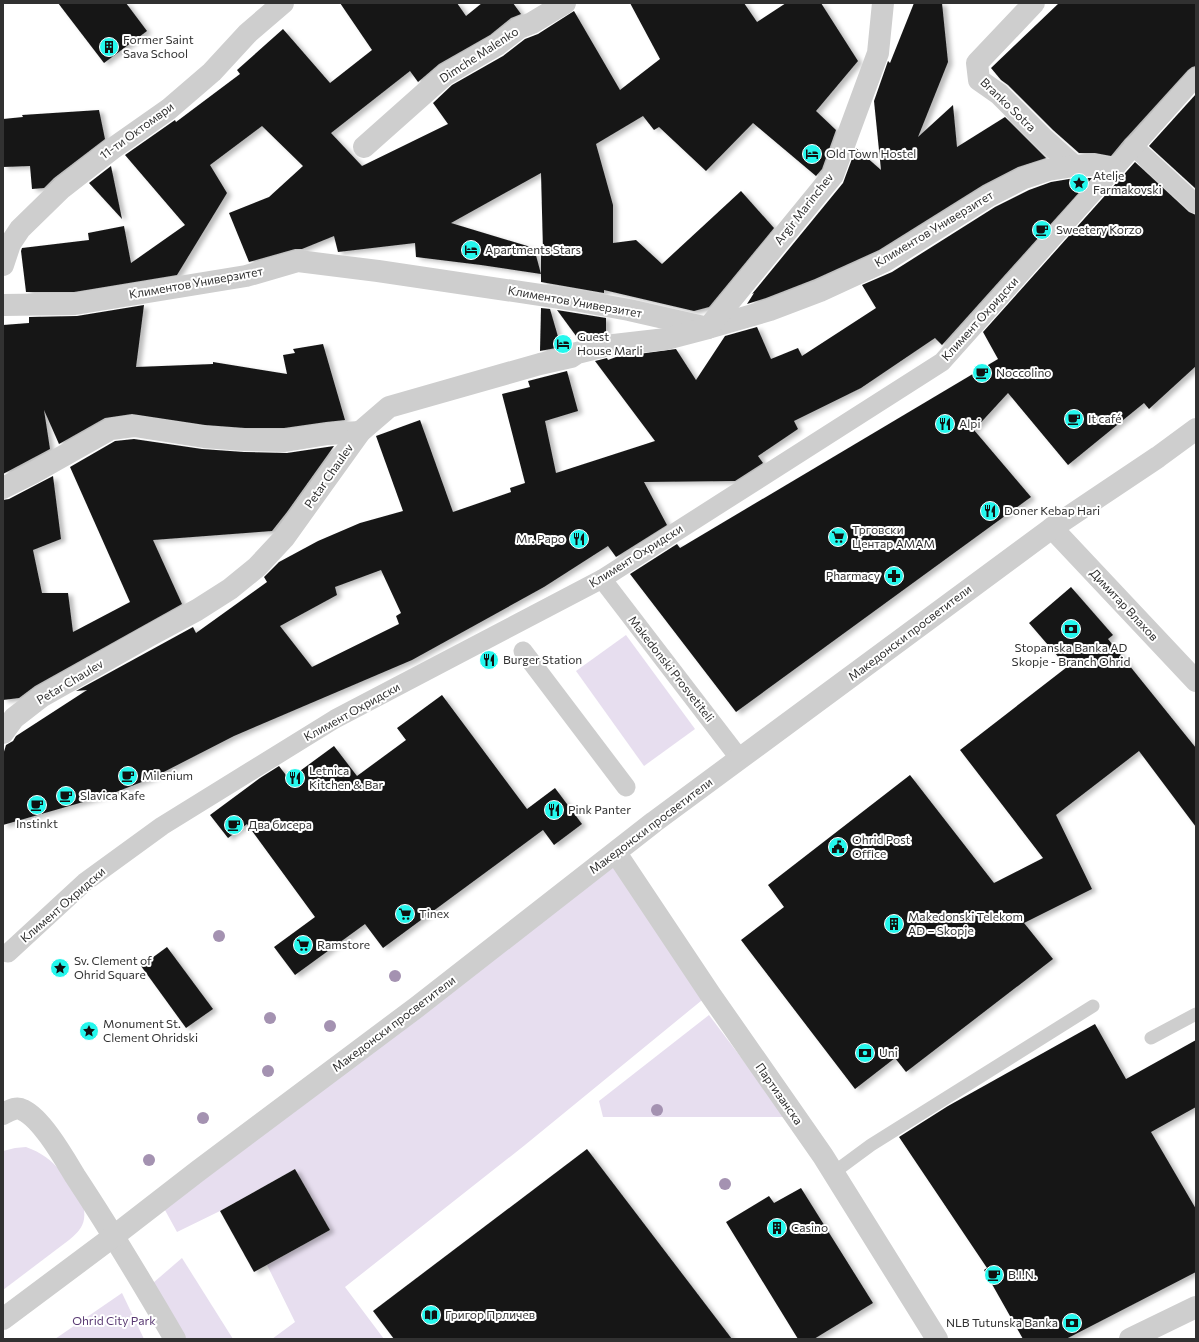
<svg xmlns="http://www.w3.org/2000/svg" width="1199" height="1342" viewBox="0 0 1199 1342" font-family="Commissioner,sans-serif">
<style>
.green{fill:#e7deef}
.building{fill:#181818;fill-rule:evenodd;filter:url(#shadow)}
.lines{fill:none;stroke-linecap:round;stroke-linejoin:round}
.service{stroke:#cecece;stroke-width:13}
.pedestrian{stroke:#cecece;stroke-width:19}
.minor{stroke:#cecece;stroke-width:22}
.tree{fill:#a492b1}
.labels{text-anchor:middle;stroke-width:4;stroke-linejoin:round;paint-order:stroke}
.poi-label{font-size:12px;fill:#313131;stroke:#fff;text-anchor:start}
.street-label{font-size:12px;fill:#313131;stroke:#fff}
.park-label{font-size:12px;fill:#593972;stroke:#fff}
</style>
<defs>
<filter id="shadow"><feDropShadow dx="4.5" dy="2.5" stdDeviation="2" flood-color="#0004"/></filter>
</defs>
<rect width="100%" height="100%" fill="#fff"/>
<g class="green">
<path d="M626 635 695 729 644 766 576 671Z"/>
<path d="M613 857 707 996 525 1145 345 1287 384 1339H272L295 1322 267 1265 330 1230 295 1169 220 1211 177 1232 160 1201Z"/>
<path d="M709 1015 786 1117H603L599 1101Z"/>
<path d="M26 1147C57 1158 66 1179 83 1204 87 1222 82 1229 69 1240L3 1290V1151L15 1148Z"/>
<path d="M182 1258 233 1339H175L146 1289Z"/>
<path d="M122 1293 144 1339H55Z"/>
</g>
<g class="building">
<path d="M58 3H126L147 31 104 63Z"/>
<path d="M340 3H457L466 16 482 3H513L521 14 511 18 490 35 439 64 418 82 410 71 331 133 362 166 448 124 433 103 452 85 503 56 525 39 538 34 574 11 620 90 660 59 630 3H744L757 22 786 3H821L858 61 816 111 836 130 822 169 816 176 753 123 706 171 659 127 654 130 643 116 596 144 613 205V243L636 240 662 264 741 191 774 228 709 307 694 311 604 290V293L541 282V274L481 265 416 257 415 243 338 252 334 236 302 249H295L249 262 229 213 269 197 303 166 262 126 210 165 227 193 177 275 74 292H26L21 251 22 248 89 240 88 233 124 226 131 263 185 225 125 155 175 120 176 122 240 74 237 70 283 29 330 83 372 50ZM541 173 543 251H541V274L534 248 451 223Z"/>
<path d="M914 3H942L948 62 918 137 953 105 957 147 1005 117 1046 158 1018 167 983 185 879 250 815 279 766 298 747 304 754 293 752 294 843 183 856 148 881 170 874 101 888 61 890 63Z"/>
<path d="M1059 3H1196V66L1192 67 1188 70 1128 136 1125 139 1111 156 1095 153H1079L1053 130 1008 85 1001 80 991 68Z"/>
<path d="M1196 94V189L1149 146Z"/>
<path d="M99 110 105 139 54 178 44 188 32 189 30 166 3 167V119L23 117 22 115Z"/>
<path d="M1135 162 1189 212 1196 215V366L1149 409 1144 403 1068 465 1008 393 974 430 1031 497 736 712 630 574 677 544 680 548 998 359 983 332Z"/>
<path d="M111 166 122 219 89 183Z"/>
<path d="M1075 178H1092L942 345 935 338 861 388 794 421 798 429 758 456 763 463 735 481 644 482 667 525 616 557 608 546 544 587 412 660 234 736 152 778 111 794 3 825V755L6 745 13 741 16 736 87 690 76 691 193 627 196 633 267 582 264 577 279 562 318 541 360 523 403 511 376 436 420 420 453 512 511 492 510 488 525 483 502 394 530 387 528 381 567 371 578 411 545 421 556 473 655 441 595 361 607 358 608 360 616 357 676 349 696 380 725 336 757 327 771 359 798 348 802 356 876 308 862 285 892 272 995 207 1029 190 1051 182ZM381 570 401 613 396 616 399 624 312 667 280 626 337 595 335 587Z"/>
<path d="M144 305 136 367 213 364V362L287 374 283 355 295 353 293 349 323 344 345 420 326 422 284 428H245L205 425 132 414 105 418 59 444 44 410 50 449 3 474V325L29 323V317L77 316Z"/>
<path d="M541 308 550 309 561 347 540 351Z"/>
<path d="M557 310 606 318V333L579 340Z"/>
<path d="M134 439 202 449 244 452 287 453 334 446 287 512 272 531 153 540 182 604 35 686 19 698 3 700V500L9 499 53 476 61 539 33 550 42 593H68L73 632 130 602 70 467 115 441Z"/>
<path d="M1071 587 1113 635 1108 639 1196 748V827L1139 751 1056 815 1092 889 1024 923 1053 959 906 1072 895 1058 855 1089 741 940 784 907 768 885 910 775 994 883 1043 858 960 750 1067 667 1029 623Z"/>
<path d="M442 695 527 809 555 788 582 824 554 845 543 830 383 948 365 924 295 975 274 947 315 917 247 824 228 838 210 815 260 778 279 766 289 779 334 746 357 776 406 740 397 728Z"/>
<path d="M167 947 213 1009 186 1028 141 966Z"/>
<path d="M1095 1024 1126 1079 1196 1040V1107L1151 1132 1196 1209V1272L1066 1339H1023L984 1270 987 1268 899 1137 948 1106Z"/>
<path d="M587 1149 732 1339H394L373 1311Z"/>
<path d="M295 1169 330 1230 254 1272 220 1211Z"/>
<path d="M801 1188 873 1303 814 1339H798L726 1222 769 1196 774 1203Z"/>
</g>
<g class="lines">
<g class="service">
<path d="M1151 1038 1196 1014"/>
<path d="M833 1173 871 1145 1093 1006"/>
</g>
<g class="pedestrian">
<path d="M1133 146 1196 204"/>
<path d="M602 579 740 759"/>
<path d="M523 651 626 787"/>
<path d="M8 953 85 882 162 826 335 719 602 579 942 362 1196 77"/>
</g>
<g class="minor">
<path d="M1034 3 977 63 979 80 999 94 1044 139 1074 166"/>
<path d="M364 147 445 75 497 45 519 28 532 23 565 3"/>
<path d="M3 265 10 244 20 229 62 188 112 149 169 109 212 72 248 33 283 3"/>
<path d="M3 305 75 304 246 276 298 261 378 271 574 300 629 310 708 328 770 310 820 291 885 261 989 196 1024 178 1048 170 1074 166 1095 165 1113 169"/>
<path d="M3 488 33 473 111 429 134 426 204 437 244 440 285 441 328 434 360 432"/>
<path d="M1052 528 1196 681"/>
<path d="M3 733 14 718 41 697 149 636 197 610 230 589 257 567 284 538 360 432 389 407 540 364 571 357 577 353 605 346 666 339 708 328 833 175 878 53 883 3"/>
<path d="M616 853 710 994 823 1156 937 1339"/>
<path d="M3 1114C9 1111 16 1106 23 1110 42 1119 64 1158 75 1176 110 1229 143 1284 175 1339"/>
<path d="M3 1319 114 1236 198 1171 417 1007 654 822 1052 528 1158 457 1196 429"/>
<path d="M1130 1339 1196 1307"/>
</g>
</g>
<g class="tree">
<circle cx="219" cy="936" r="6"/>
<circle cx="395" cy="976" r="6"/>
<circle cx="270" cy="1018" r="6"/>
<circle cx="330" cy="1026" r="6"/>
<circle cx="268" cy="1071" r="6"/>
<circle cx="657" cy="1110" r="6"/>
<circle cx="203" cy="1118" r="6"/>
<circle cx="149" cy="1160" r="6"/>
<circle cx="725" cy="1184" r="6"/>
</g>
<defs>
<symbol id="building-disc" viewBox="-11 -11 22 22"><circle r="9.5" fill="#25f7ed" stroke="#fff"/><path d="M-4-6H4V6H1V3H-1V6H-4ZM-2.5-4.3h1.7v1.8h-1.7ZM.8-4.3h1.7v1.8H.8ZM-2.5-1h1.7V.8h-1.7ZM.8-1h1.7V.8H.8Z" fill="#111"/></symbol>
<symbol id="hotel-disc" viewBox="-11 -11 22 22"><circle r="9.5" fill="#25f7ed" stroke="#fff"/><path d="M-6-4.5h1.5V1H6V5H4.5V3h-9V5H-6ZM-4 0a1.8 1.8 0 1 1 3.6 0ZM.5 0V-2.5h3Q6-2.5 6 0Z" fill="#111"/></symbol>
<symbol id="sight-disc" viewBox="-11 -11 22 22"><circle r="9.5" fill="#25f7ed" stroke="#fff"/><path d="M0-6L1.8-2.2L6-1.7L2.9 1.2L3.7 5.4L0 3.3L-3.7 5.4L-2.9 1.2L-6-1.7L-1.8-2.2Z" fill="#111"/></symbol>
<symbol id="cafe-disc" viewBox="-11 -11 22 22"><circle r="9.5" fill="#25f7ed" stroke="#fff"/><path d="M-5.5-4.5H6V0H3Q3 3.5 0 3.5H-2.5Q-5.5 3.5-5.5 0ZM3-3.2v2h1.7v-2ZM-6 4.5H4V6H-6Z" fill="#111"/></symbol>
<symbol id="restaurant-disc" viewBox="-11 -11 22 22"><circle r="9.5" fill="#25f7ed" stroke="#fff"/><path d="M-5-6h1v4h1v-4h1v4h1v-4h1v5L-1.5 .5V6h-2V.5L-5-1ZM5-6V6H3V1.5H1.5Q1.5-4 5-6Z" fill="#111"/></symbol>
<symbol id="supermarket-disc" viewBox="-11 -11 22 22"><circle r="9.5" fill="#25f7ed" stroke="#fff"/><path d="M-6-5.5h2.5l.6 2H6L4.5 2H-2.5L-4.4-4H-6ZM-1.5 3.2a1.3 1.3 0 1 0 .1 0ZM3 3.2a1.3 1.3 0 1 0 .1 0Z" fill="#111"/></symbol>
<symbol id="pharmacy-disc" viewBox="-11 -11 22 22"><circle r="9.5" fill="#25f7ed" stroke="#fff"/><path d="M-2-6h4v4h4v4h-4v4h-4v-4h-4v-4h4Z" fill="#111"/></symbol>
<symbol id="bank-disc" viewBox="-11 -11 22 22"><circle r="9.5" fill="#25f7ed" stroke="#fff"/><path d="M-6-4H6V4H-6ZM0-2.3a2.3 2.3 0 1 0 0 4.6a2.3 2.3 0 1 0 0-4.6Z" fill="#111"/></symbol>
<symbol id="civic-disc" viewBox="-11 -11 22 22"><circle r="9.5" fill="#25f7ed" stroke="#fff"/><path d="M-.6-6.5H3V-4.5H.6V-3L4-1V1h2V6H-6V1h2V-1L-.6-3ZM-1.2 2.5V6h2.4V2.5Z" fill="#111"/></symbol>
<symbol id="library-disc" viewBox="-11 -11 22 22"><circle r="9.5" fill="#25f7ed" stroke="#fff"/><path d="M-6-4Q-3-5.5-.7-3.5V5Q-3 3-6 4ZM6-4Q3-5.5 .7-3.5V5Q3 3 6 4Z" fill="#111"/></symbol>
</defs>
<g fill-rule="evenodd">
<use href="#building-disc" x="98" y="36" width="22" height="22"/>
<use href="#hotel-disc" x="801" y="143" width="22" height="22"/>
<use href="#sight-disc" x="1068" y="172" width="22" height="22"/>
<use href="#cafe-disc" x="1031" y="219" width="22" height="22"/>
<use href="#hotel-disc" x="460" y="239" width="22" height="22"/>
<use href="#hotel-disc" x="552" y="333" width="22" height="22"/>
<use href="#cafe-disc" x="971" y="362" width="22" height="22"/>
<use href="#cafe-disc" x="1063" y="408" width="22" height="22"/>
<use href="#restaurant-disc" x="934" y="413" width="22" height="22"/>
<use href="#restaurant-disc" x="979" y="500" width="22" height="22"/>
<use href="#supermarket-disc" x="827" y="526" width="22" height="22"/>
<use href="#restaurant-disc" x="568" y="528" width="22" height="22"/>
<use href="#pharmacy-disc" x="883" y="565" width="22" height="22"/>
<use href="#bank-disc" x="1060" y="618" width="22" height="22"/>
<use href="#restaurant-disc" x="478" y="649" width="22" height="22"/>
<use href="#cafe-disc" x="117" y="765" width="22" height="22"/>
<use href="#restaurant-disc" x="284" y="767" width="22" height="22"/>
<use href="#cafe-disc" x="55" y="785" width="22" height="22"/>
<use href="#cafe-disc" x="26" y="794" width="22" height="22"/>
<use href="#restaurant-disc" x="543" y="799" width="22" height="22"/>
<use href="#cafe-disc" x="223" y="814" width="22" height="22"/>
<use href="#civic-disc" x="827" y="836" width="22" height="22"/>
<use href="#supermarket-disc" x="394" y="903" width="22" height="22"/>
<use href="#building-disc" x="883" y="913" width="22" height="22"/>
<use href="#supermarket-disc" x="292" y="934" width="22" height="22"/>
<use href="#sight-disc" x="49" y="957" width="22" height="22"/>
<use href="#sight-disc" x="78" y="1020" width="22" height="22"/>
<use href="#bank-disc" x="854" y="1042" width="22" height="22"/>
<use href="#building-disc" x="766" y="1217" width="22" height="22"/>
<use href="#cafe-disc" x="983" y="1264" width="22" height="22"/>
<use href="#library-disc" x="420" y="1304" width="22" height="22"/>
<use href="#bank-disc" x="1061" y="1312" width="22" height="22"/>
</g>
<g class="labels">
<g class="poi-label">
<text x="123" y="44">Former Saint<tspan x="123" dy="14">Sava School</tspan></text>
<text x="826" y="158">Old Town Hostel</text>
<text x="1093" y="180">Atelje<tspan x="1093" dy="14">Farmakovski</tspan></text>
<text x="1056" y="234">Sweetery Korzo</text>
<text x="485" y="254">Apartments Stars</text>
<text x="577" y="341">Guest<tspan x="577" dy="14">House Marli</tspan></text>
<text x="996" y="377">Noccolino</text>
<text x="1088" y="423">It café</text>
<text x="959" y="428">Alpi</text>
<text x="1004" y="515">Doner Kebap Hari</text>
<text x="852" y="534">Трговски<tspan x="852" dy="14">Центар АМАМ</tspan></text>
<text x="565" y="543" text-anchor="end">Mr. Papo</text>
<text x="880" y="580" text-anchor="end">Pharmacy</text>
<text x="1071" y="652" text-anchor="middle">Stopanska Banka AD<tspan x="1071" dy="14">Skopje - Branch Ohrid</tspan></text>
<text x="503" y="664">Burger Station</text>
<text x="309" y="775">Letnica<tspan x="309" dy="14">Kitchen &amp; Bar</tspan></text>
<text x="142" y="780">Milenium</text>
<text x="80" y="800">Slavica Kafe</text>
<text x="568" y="814">Pink Panter</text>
<text x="37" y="828" text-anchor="middle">Instinkt</text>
<text x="248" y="829">Два бисера</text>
<text x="852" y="844">Ohrid Post<tspan x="852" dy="14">Office</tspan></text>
<text x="419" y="918">Tinex</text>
<text x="908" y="921">Makedonski Telekom<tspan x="908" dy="14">AD – Skopje</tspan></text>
<text x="317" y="949">Ramstore</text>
<text x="74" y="965">Sv. Clement of<tspan x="74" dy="14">Ohrid Square</tspan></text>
<text x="103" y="1028">Monument St.<tspan x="103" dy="14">Clement Ohridski</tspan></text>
<text x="879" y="1057">Uni</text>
<text x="791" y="1232">Casino</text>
<text x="1008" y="1279">B.I.N.</text>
<text x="445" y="1319">Григор Прличев</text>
<text x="1058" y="1327" text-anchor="end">NLB Tutunska Banka</text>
</g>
<g class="street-label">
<text transform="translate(479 55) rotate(-33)" y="4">Dimche Malenko</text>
<text transform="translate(1008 105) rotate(44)" y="4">Branko Sotra</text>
<text transform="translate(137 131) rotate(-36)" y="4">11-ти Октомври</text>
<text transform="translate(804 209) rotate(-52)" y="4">Argir Marinchev</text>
<text transform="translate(934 229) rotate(-31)" y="4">Климентов Универзитет</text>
<text transform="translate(196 283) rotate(-10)" y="4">Климентов Универзитет</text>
<text transform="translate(575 302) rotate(10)" y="4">Климентов Универзитет</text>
<text transform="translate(980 319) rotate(-48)" y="4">Климент Охридски</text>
<text transform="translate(329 476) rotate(-55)" y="4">Petar Chaulev</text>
<text transform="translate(636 556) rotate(-32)" y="4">Климент Охридски</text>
<text transform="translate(1124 605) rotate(47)" y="4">Димитар Влахов</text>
<text transform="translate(910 633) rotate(-37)" y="4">Македонски просветители</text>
<text transform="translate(671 669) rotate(52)" y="4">Makedonski Prosvetiteli</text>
<text transform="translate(70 682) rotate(-31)" y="4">Petar Chaulev</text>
<text transform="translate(352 712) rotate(-29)" y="4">Климент Охридски</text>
<text transform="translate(651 826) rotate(-37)" y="4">Македонски просветители</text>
<text transform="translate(63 905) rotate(-41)" y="4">Климент Охридски</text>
<text transform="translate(394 1024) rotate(-37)" y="4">Македонски просветители</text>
<text transform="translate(779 1094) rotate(55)" y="4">Партизанска</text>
</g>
<g class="park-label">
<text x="114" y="1325">Ohrid City Park</text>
</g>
</g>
<rect width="1199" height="1342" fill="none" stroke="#313131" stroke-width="8"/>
</svg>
